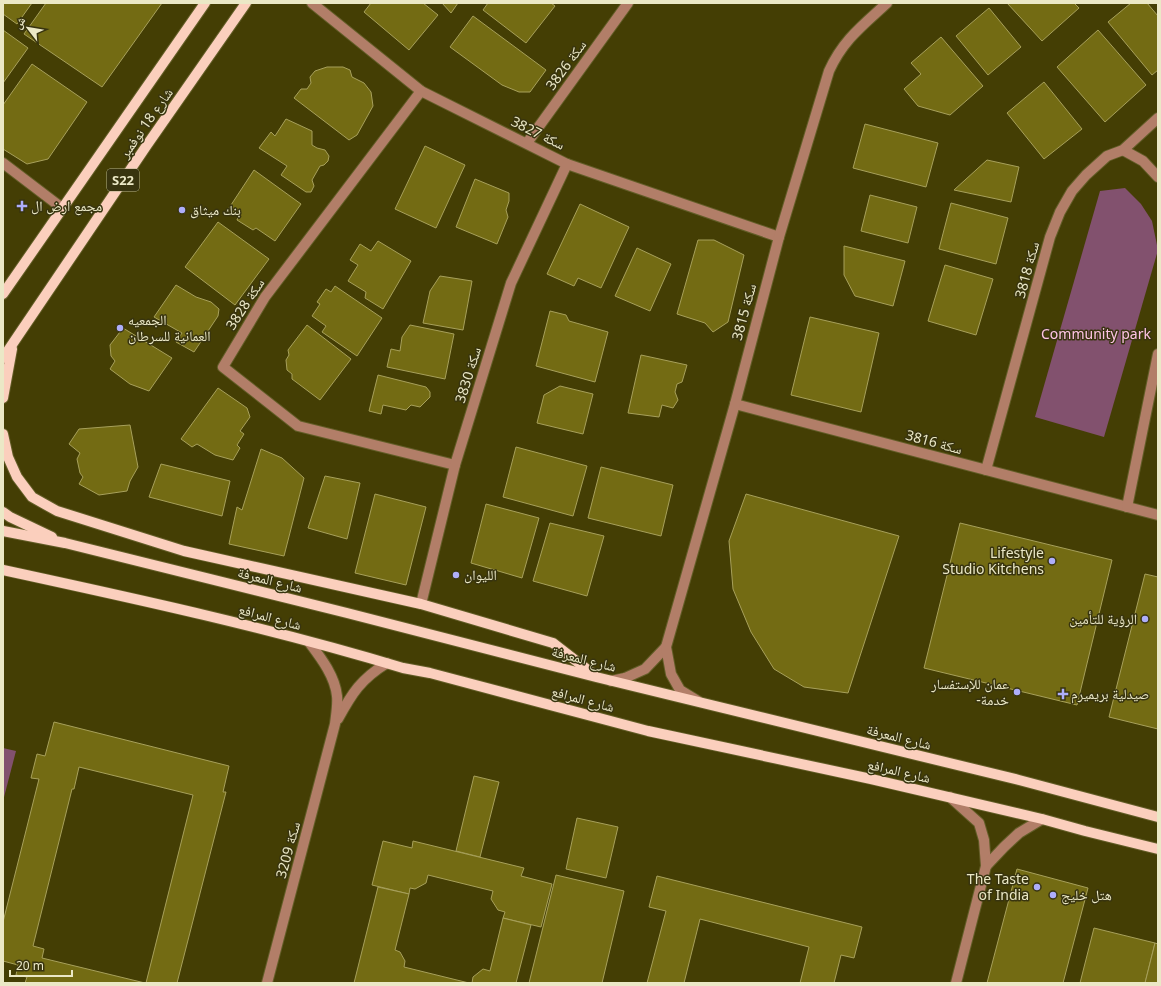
<svg xmlns="http://www.w3.org/2000/svg" width="1161" height="986" viewBox="0 0 1161 986" font-family="'Noto Sans','Noto Naskh Arabic',sans-serif">
<style>
.green{fill:#82516e}
.building{fill:#736b13;stroke:#a7a05b}
.lines{fill:none;stroke-linecap:round;stroke-linejoin:round}
.minor-casing{stroke:#625d27;stroke-width:12}
.major-casing{stroke:#625d27;stroke-width:12}
.minor{stroke:#b27e68;stroke-width:10}
.major{stroke:#fbcfbd;stroke-width:10}
.poi-dot{fill:#aeaefa;stroke:#38340f;stroke-width:1.5}
.labels{text-anchor:middle;stroke-width:3;stroke-linejoin:round;paint-order:stroke}
.shield{fill:#38340f;stroke:#b5b28f;stroke-width:1}
.shield-label{font-size:13px;font-weight:bold;fill:#ebe8c6}
.street-label{font-size:14px;fill:#ebe8c6;stroke:#38340f}
.poi-label{font-size:14px;fill:#ebe8c6;stroke:#38340f;text-anchor:start}
.park-label{font-size:14px;fill:#fec4e5;stroke:#38340f}
</style>
<rect width="100%" height="100%" fill="#443e04"/>
<g class="green">
<path d="M1125 188 1141 204 1152 221 1158 250 1104 437 1035 417 1100 191Z"/>
<path d="M3 748 16 751 3 801Z"/>
</g>
<g class="building">
<path d="M3 3H32L17 24 3 14Z"/>
<path d="M46 3H162L102 87 24 34Z"/>
<path d="M371 3H423L438 15 409 50 364 12Z"/>
<path d="M442 3H458L451 13Z"/>
<path d="M488 3H551L555 6 526 43 483 10Z"/>
<path d="M1007 3H1074L1079 8 1042 41Z"/>
<path d="M1131 3H1147L1158 16V70L1152 75 1108 22Z"/>
<path d="M989 8 1021 47 988 75 956 36Z"/>
<path d="M473 16 546 70 530 92H519L502 85 450 47Z"/>
<path d="M3 30 28 48 3 83Z"/>
<path d="M1098 30 1146 85 1105 122 1057 67Z"/>
<path d="M941 37 983 86 950 115 918 106 904 89 921 74 911 63Z"/>
<path d="M32 64 87 102 48 159 27 164 3 149V105Z"/>
<path d="M327 67H343L350 70 352 77 364 83 371 92 373 106 357 135 349 140 294 98 301 89H307L311 83 310 77 315 71Z"/>
<path d="M1044 82 1082 129 1044 159 1007 113Z"/>
<path d="M286 119 312 131V145L317 148 325 150 329 156 328 161 324 165 320 166 312 180 314 186 311 192H306L281 175 287 166 259 148 271 132 275 136Z"/>
<path d="M865 124 938 143 926 187 853 168Z"/>
<path d="M425 146 465 165 436 228 395 209Z"/>
<path d="M987 160 1019 167 1011 202 954 190Z"/>
<path d="M254 170 301 204 275 241 256 228 253 230 237 220 239 215 229 208Z"/>
<path d="M475 179 509 193V201L506 210 508 217 497 244 456 227Z"/>
<path d="M870 195 917 207 908 243 861 231Z"/>
<path d="M951 203 1008 218 996 264 939 249Z"/>
<path d="M580 204 629 227 601 288 578 278 574 286 547 274Z"/>
<path d="M218 222 269 259 235 305 185 267Z"/>
<path d="M698 240H714L744 255 728 322 713 332 705 323 677 314Z"/>
<path d="M378 241 411 261 383 309 365 298 366 292 348 281 358 265 350 260 360 244 371 251Z"/>
<path d="M844 246 905 261 893 306 855 296 844 275Z"/>
<path d="M637 248 671 264 650 311 615 296Z"/>
<path d="M945 265 993 279 976 335 928 321Z"/>
<path d="M440 276 472 281 463 330 423 323 430 291Z"/>
<path d="M176 285 196 297 211 302 219 309 218 316 194 352 176 342 182 333 154 317Z"/>
<path d="M335 286 382 318 357 356 322 332 326 326 312 316 320 304 317 302 326 289 331 292Z"/>
<path d="M550 311 566 315 569 321 608 332 595 382 536 366Z"/>
<path d="M810 317 879 333 861 412 791 395Z"/>
<path d="M307 325 351 359 320 400 292 379V374L287 370 286 360 289 355 288 350Z"/>
<path d="M410 325 454 334 445 379 387 367 391 349 400 351 402 337Z"/>
<path d="M123 328 172 358 149 391 130 384 110 369 115 361 111 356 110 345Z"/>
<path d="M641 355 687 365 682 382 677 384 675 392 678 400 673 408 662 405 659 417 628 413Z"/>
<path d="M378 375 426 387 430 392V397L420 407 411 405 406 410 383 405 381 414 369 411Z"/>
<path d="M560 386 593 394 583 434 537 423 544 395Z"/>
<path d="M218 388 247 408 250 417 240 431 244 434 237 445 240 448 233 460 215 455 197 444 192 447 181 439Z"/>
<path d="M130 425 138 467 130 481 127 491 99 495 79 484 83 477 80 473 77 459 80 453 69 444 79 429Z"/>
<path d="M516 447 587 466 573 516 503 497Z"/>
<path d="M261 449 282 458 304 478 284 556 229 544 237 507 242 510Z"/>
<path d="M161 464 230 481 222 516 149 497Z"/>
<path d="M601 467 673 485 661 536 588 518Z"/>
<path d="M325 476 360 483 347 539 308 528Z"/>
<path d="M375 494 426 507 406 585 355 573Z"/>
<path d="M746 494 899 536 848 693 804 687 774 669 751 632 733 589 729 541Z"/>
<path d="M486 504 539 518 522 578 471 563Z"/>
<path d="M550 523 604 536 587 596 533 581Z"/>
<path d="M960 523 1112 560 1077 705 924 668Z"/>
<path d="M1145 574 1158 577V729L1109 717Z"/>
<path d="M54 722 229 766 223 792H226L177 983H146L193 795 79 767 74 789H72L33 946 44 949 42 958 145 983H25L27 977 16 975 18 965 3 961V922L39 779 31 778 37 754 45 756Z"/>
<path d="M474 776 499 782 480 857 456 851Z"/>
<path d="M577 818 618 827 606 878 566 869Z"/>
<path d="M383 841 412 848 413 841 524 868 521 876 552 884 541 927 503 918 505 912 498 910 491 899 493 891 428 875 426 883 415 889 410 888 409 894 372 885Z"/>
<path d="M1017 869 1088 888 1063 983H987Z"/>
<path d="M556 875 624 891 602 983H529Z"/>
<path d="M657 876 862 927 854 958 841 955 834 983H800L809 947 700 919 684 983H647L666 911 649 907Z"/>
<path d="M378 887 409 894 395 950 400 952 405 961 404 967 469 983H354Z"/>
<path d="M503 918 531 925 516 983H472L473 977 483 969 490 971Z"/>
<path d="M1094 928 1155 943 1145 983H1080Z"/>
<path d="M1155 943 1158 944V983H1145Z"/>
</g>
<g class="lines">
<defs>
<g id="minor">
<path d="M312 3 421 91 567 164 779 237"/>
<path d="M421 91 265 297 223 367 298 426 455 465"/>
<path d="M527 143 628 3"/>
<path d="M1123 150 1143 161 1158 177"/>
<path d="M3 163 62 208"/>
<path d="M735 404 1158 515"/>
<path d="M986 470 1050 237 1060 212 1072 191 1086 175 1107 156 1123 150 1158 118"/>
<path d="M1127 507 1158 354"/>
<path d="M421 604 455 465 511 283 567 164"/>
<path d="M611 681 625 678 645 669 666 647"/>
<path d="M698 701 680 690 671 674 666 647 735 404 779 237 829 71C843 40 862 26 887 3"/>
<path d="M338 719C352 693 361 679 387 663"/>
<path d="M950 797 979 823 984 840 986 866 956 983"/>
<path d="M986 866 1004 847 1019 833 1042 819"/>
<path d="M267 983 335 724C336 715 338 705 337 696 335 676 321 658 309 642"/>
</g>
<g id="major">
<path d="M3 294 205 3"/>
<path d="M3 358 147 145 246 3"/>
<path d="M3 398 12 349"/>
<path d="M3 434 8 457 17 477 32 497 57 511 184 551 421 604 553 643 593 674"/>
<path d="M3 512 10 517 52 537"/>
<path d="M3 531 65 543 347 613 596 677 1019 780 1158 817"/>
<path d="M3 570C137 599 271 628 403 668L430 673 648 731 871 779 1042 819 1085 831 1158 849"/>
</g>
</defs>
<use href="#minor" class="minor-casing"/>
<use href="#major" class="major-casing"/>
<use href="#minor" class="minor"/>
<use href="#major" class="major"/>
</g>
<g class="poi-dot">
<path d="M20 200h4v4h4v4h-4v4h-4v-4h-4v-4h4z"/>
<circle cx="182" cy="210" r="4"/>
<circle cx="120" cy="328" r="4"/>
<circle cx="1052" cy="561" r="4"/>
<circle cx="456" cy="575" r="4"/>
<circle cx="1145" cy="619" r="4"/>
<circle cx="1017" cy="692" r="4"/>
<path d="M1061 688h4v4h4v4h-4v4h-4v-4h-4v-4h4z"/>
<circle cx="1037" cy="887" r="4"/>
<circle cx="1053" cy="895" r="4"/>
</g>
<g class="labels">
<rect class="shield" x="107" y="169" width="32" height="22" rx="3"/>
<g class="shield-label">
<text x="123" y="185">S22</text>
</g>
<g class="street-label">
<text transform="translate(566 65) rotate(-54)" y="5">سكة 3826</text>
<text transform="translate(146 123) rotate(-55)" y="5">شارع 18 نوفمبر</text>
<text transform="translate(538 133) rotate(26)" y="5">سكة 3827</text>
<text transform="translate(1027 270) rotate(-75)" y="5">سكة 3818</text>
<text transform="translate(245 304) rotate(-57)" y="5">سكة 3828</text>
<text transform="translate(744 312) rotate(-75)" y="5">سكة 3815</text>
<text transform="translate(468 375) rotate(-73)" y="5">سكة 3830</text>
<text transform="translate(934 442) rotate(15)" y="5">سكة 3816</text>
<text transform="translate(270 580) rotate(14)" y="5">شارع المعرفة</text>
<text transform="translate(270 617) rotate(15)" y="5">شارع المرافع</text>
<text transform="translate(584 659) rotate(14)" y="5">شارع المعرفة</text>
<text transform="translate(583 699) rotate(15)" y="5">شارع المرافع</text>
<text transform="translate(899 737) rotate(14)" y="5">شارع المعرفة</text>
<text transform="translate(899 771) rotate(13)" y="5">شارع المرافع</text>
<text transform="translate(288 850) rotate(-75)" y="5">سكة 3209</text>
</g>
<g class="poi-label">
<text x="31" y="211">مجمع ارض ال</text>
<text x="190" y="215">بنك ميثاق</text>
<text x="128" y="325">الجمعيه<tspan x="128" dy="16">العمانية للسرطان</tspan></text>
<text x="1044" y="558" text-anchor="end">Lifestyle<tspan x="1044" dy="16">Studio Kitchens</tspan></text>
<text x="464" y="580">الليوان</text>
<text x="1137" y="624" text-anchor="end">الرؤية للتأمين</text>
<text x="1009" y="689" text-anchor="end">عمان للإستفسار<tspan x="1009" dy="16">-خدمة</tspan></text>
<text x="1071" y="699">صيدلية بريميرم</text>
<text x="1029" y="884" text-anchor="end">The Taste<tspan x="1029" dy="16">of India</tspan></text>
<text x="1061" y="900">هتل خلیج</text>
</g>
<g class="park-label">
<text x="1096" y="339">Community park</text>
</g>
</g>
<rect width="1161" height="986" fill="none" stroke="#ebe8c6" stroke-width="8"/>
<g transform="translate(28 28) rotate(301)" stroke="#38340f" stroke-width="3" paint-order="stroke">
<path d="M0-3L7 15L0 10L-7 15Z" fill="#ebe8c6"/>
<text y="-6" font-size="11" font-weight="bold" text-anchor="middle" fill="#ebe8c6">ش</text>
</g>
<path d="M10 970v6h62v-6" fill="none" stroke="#ebe8c6" stroke-width="2"/>
<text x="16" y="970" font-size="12" fill="#ebe8c6" stroke="#38340f" stroke-width="3" paint-order="stroke">20 m</text>
</svg>
